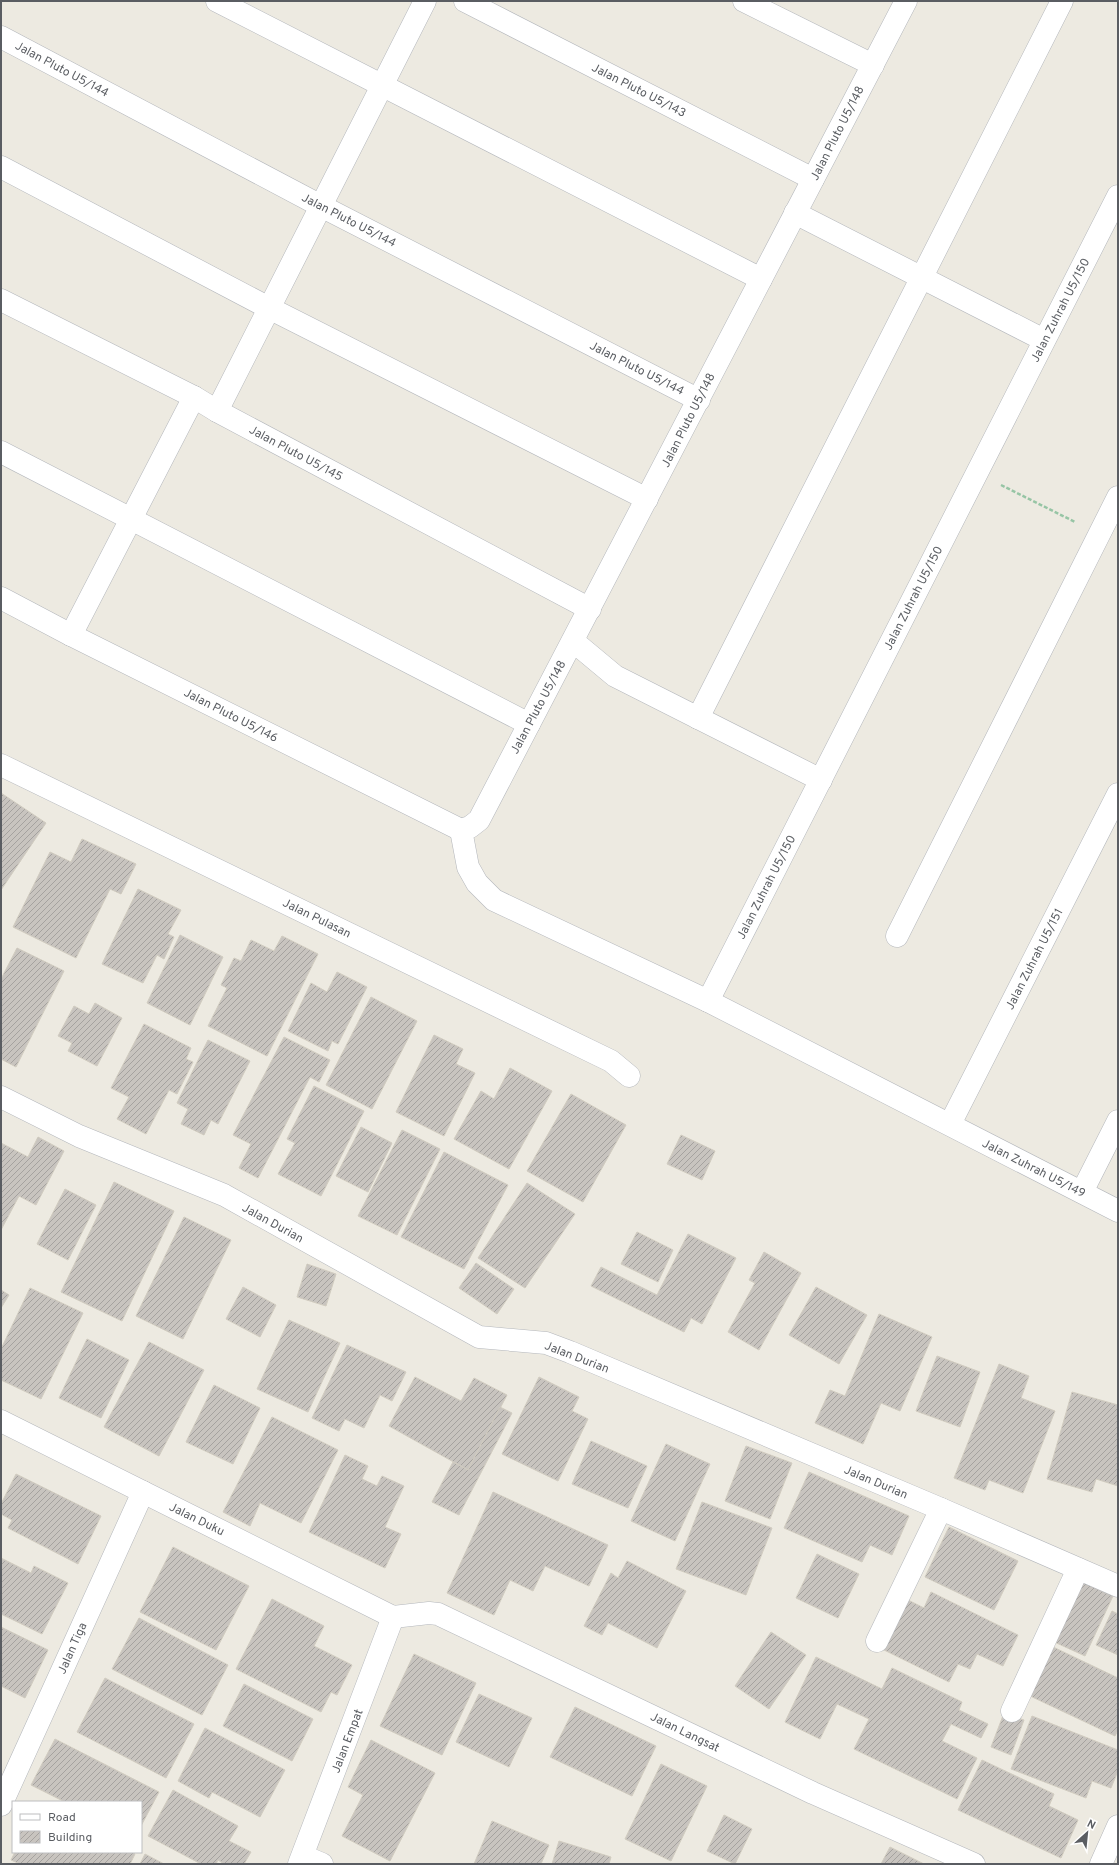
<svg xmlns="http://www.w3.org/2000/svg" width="1119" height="1865" viewBox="0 0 1119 1865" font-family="Overpass,sans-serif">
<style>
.building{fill:url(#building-hatch);stroke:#d1ccc0}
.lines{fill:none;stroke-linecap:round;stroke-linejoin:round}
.minor-casing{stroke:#b4b7bc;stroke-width:23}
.path{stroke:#97c5a5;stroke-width:2.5;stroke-dasharray:4 2;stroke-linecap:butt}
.minor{stroke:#fff;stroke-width:22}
.labels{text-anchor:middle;stroke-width:4;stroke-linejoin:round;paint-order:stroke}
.street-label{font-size:12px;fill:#5a5d62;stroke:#fff}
</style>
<defs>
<pattern id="building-hatch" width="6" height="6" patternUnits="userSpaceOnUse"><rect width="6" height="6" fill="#c8c4bf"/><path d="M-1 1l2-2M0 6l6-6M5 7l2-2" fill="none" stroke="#a5a29f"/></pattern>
</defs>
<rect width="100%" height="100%" fill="#edeae1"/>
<g class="building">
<path d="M1 793 46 823 1 890Z"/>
<path d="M82 839 136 864 121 894 110 889 76 958 13 927 50 852 71 862Z"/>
<path d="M138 889 181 910 168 934 174 937 164 959 157 955 143 983 102 964Z"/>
<path d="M180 935 223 957 190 1025 147 1003Z"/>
<path d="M282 936 318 954 267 1056 208 1026 227 988 221 985 234 958 241 961 251 940 274 951Z"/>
<path d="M17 948 64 971 16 1067 1 1059V979Z"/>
<path d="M337 972 367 987 338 1044 332 1041 328 1051 288 1031 311 983 327 992Z"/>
<path d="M371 997 417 1021 372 1109 326 1085Z"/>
<path d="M95 1003 122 1018 97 1066 68 1051 72 1043 58 1036 74 1006 89 1014Z"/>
<path d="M144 1024 191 1048 186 1059 193 1062 177 1094 169 1090 146 1134 117 1119 129 1097 111 1088Z"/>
<path d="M434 1035 463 1049 456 1064 475 1073 444 1136 396 1112Z"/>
<path d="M284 1037 330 1060 319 1082 310 1077 258 1178 239 1168 251 1144 233 1135Z"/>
<path d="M208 1040 250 1061 218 1124 211 1120 204 1135 181 1124 188 1109 177 1103Z"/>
<path d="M510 1068 552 1091 509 1169 454 1139 481 1091 494 1099Z"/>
<path d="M314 1086 364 1111 321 1196 278 1174 295 1143 287 1139Z"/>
<path d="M571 1094 626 1125 583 1202 527 1171Z"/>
<path d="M361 1127 392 1143 368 1192 336 1176Z"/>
<path d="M402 1130 440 1149 397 1235 358 1216Z"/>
<path d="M681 1135 715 1151 702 1180 667 1164Z"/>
<path d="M38 1137 64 1151 36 1205 19 1196 1 1230V1143L28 1157Z"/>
<path d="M444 1152 508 1185 464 1269 401 1237Z"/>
<path d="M114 1182 174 1211 122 1321 61 1292Z"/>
<path d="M527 1183 575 1214 525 1288 478 1258Z"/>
<path d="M65 1189 96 1205 68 1260 37 1244Z"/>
<path d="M184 1217 231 1240 183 1339 136 1316Z"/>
<path d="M637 1232 673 1250 658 1282 621 1264Z"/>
<path d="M688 1234 736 1258 702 1324 691 1318 684 1332 591 1286 601 1267 657 1295Z"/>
<path d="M764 1252 801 1273 759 1350 728 1332 755 1283 749 1280Z"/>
<path d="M476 1263 514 1289 497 1314 459 1288Z"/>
<path d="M307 1264 336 1274 326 1306 297 1297Z"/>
<path d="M243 1287 276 1305 260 1337 226 1319Z"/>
<path d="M816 1287 867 1315 839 1364 789 1335Z"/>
<path d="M30 1288 83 1313 41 1399 1 1380V1349Z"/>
<path d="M1 1290 9 1295 1 1308Z"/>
<path d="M879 1314 932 1337 900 1411 881 1403 863 1444 815 1423 830 1390 845 1396Z"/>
<path d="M289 1320 340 1343 308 1412 257 1389Z"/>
<path d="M87 1339 129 1360 101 1418 59 1398Z"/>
<path d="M149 1342 204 1370 159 1456 104 1427Z"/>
<path d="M347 1345 406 1372 392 1401 380 1395 364 1428 345 1419 339 1431 312 1418Z"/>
<path d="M937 1356 980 1372 960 1427 916 1411Z"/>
<path d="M999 1364 1029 1376 1021 1398 1055 1411 1023 1493 989 1480 985 1490 954 1478Z"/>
<path d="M415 1377 461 1401 474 1378 507 1395 468 1470 389 1426Z"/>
<path d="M539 1377 579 1397 572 1411 588 1419 558 1481 502 1454Z"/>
<path d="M214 1385 260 1408 233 1464 186 1442Z"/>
<path d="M1072 1392 1118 1405V1486L1096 1479 1092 1492 1047 1479Z"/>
<path d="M500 1407 512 1413 459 1515 432 1502 453 1462 468 1470Z"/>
<path d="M272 1417 338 1450 301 1523 260 1503 250 1526 223 1512Z"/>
<path d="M591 1441 647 1466 628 1508 572 1484Z"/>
<path d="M666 1444 710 1464 675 1541 631 1521Z"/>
<path d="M746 1446 792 1463 770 1519 725 1501Z"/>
<path d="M345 1455 368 1466 362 1479 377 1486 382 1476 404 1486 385 1527 401 1534 385 1568 309 1532Z"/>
<path d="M809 1472 909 1516 892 1555 870 1545 862 1562 784 1528Z"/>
<path d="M16 1474 101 1516 78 1564 8 1528 12 1520 1 1514V1504Z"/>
<path d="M493 1492 608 1545 589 1586 545 1566 533 1591 510 1580 494 1615 447 1593Z"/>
<path d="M702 1502 772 1528 746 1595 676 1569Z"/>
<path d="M949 1527 1018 1561 994 1610 925 1577Z"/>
<path d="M173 1547 249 1586 216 1650 140 1612Z"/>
<path d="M817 1554 859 1574 838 1618 796 1598Z"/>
<path d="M1 1558 31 1573 34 1566 68 1583 42 1634 1 1614Z"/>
<path d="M627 1561 686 1591 657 1648 608 1623 602 1635 584 1626 611 1573 618 1578Z"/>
<path d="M1076 1579 1113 1596 1085 1656 1050 1640Z"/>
<path d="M931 1592 1018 1635 1003 1666 977 1654 970 1669 958 1664 949 1682 880 1648 904 1598 924 1608Z"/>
<path d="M272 1599 324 1626 314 1646 352 1665 337 1695 331 1692 321 1712 236 1669Z"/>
<path d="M1112 1611 1118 1614V1655L1096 1645Z"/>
<path d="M139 1618 228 1665 202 1715 112 1669Z"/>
<path d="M1 1627 48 1650 25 1698 1 1686Z"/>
<path d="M771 1632 806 1655 769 1709 735 1686Z"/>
<path d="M1051 1646 1118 1678V1730L1115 1736 1028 1695Z"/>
<path d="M414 1654 476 1683 442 1755 380 1726Z"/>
<path d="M816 1657 882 1689 892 1668 962 1702 959 1710 988 1724 981 1738 951 1724 942 1741 977 1758 957 1799 854 1749 869 1719 837 1704 820 1739 785 1722Z"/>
<path d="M105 1678 194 1724 166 1778 77 1732Z"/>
<path d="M244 1684 313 1719 292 1761 223 1726Z"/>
<path d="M479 1694 532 1718 509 1767 456 1742Z"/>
<path d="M575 1707 656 1746 632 1796 550 1757Z"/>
<path d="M1004 1713 1024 1720 1011 1755 991 1747Z"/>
<path d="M1032 1716 1118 1750V1771L1111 1788 1092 1781 1086 1798 1011 1769Z"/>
<path d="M205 1728 285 1770 260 1817 212 1792 209 1798 178 1781Z"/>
<path d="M55 1739 159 1792 141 1826V1802H65L31 1785Z"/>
<path d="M371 1740 435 1773 390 1861 342 1836 363 1795 348 1787Z"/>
<path d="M982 1760 1054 1794 1049 1806 1078 1820 1061 1858 958 1810Z"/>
<path d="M661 1764 707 1786 671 1861 625 1839Z"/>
<path d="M173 1790 238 1826 229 1841 251 1852 244 1864H224L218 1860 216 1864H201L148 1836Z"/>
<path d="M724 1815 752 1829 735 1864 707 1851Z"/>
<path d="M492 1821 549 1845 541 1864H474Z"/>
<path d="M559 1841 611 1857 609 1864H552Z"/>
<path d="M890 1847 924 1864H881Z"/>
<path d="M15 1852H132L135 1854 130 1864H20L11 1860Z"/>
<path d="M145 1854 164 1864H140Z"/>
</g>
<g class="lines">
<defs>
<g id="minor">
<path d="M217 1 761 279"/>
<path d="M465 1 813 179"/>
<path d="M744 1 873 65"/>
<path d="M1 37 321 206 699 400"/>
<path d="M1 167 269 308 647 499"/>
<path d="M795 213 1044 340"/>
<path d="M1 300 194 397 217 411 590 609"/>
<path d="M217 411 425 1"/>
<path d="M1 452 529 724"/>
<path d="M1 598 71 635 461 830"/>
<path d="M71 635 194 397"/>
<path d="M573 641 615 676 821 780"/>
<path d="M698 718 1062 1"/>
<path d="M1 765 611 1061 629 1076"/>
<path d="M461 830 470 827 479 820 906 1"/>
<path d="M461 830 468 867 477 883 494 900 708 1001 1118 1211"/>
<path d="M897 936 1118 497"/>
<path d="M708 1001 1118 196"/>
<path d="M1 1097 79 1136 224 1195 479 1337 546 1343 570 1352 941 1509 1118 1586"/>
<path d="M950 1124 1118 794"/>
<path d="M1082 1192 1118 1121"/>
<path d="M1 1421 393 1617"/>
<path d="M393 1617 429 1613 438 1614 813 1793 974 1864"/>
<path d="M877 1641 941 1509"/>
<path d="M1012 1711 1078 1569"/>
<path d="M1 1805 143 1492"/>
<path d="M303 1856 322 1864"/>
<path d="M299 1864 393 1617"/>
<path d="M1101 1864 1118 1826"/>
</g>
</defs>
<use href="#minor" class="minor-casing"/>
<path class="path" d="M1001 485 1075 522"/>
<use href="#minor" class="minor"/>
</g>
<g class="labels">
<g class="street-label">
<text transform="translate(62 69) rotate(28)" y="4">Jalan Pluto U5/144</text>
<text transform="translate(639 90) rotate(27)" y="4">Jalan Pluto U5/143</text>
<text transform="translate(837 133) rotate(-63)" y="4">Jalan Pluto U5/148</text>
<text transform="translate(349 220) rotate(27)" y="4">Jalan Pluto U5/144</text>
<text transform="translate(1060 310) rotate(-63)" y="4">Jalan Zuhrah U5/150</text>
<text transform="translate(637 368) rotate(27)" y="4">Jalan Pluto U5/144</text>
<text transform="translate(688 420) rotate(-63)" y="4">Jalan Pluto U5/148</text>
<text transform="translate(296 453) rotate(28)" y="4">Jalan Pluto U5/145</text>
<text transform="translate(913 598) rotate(-63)" y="4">Jalan Zuhrah U5/150</text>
<text transform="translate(538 707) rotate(-62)" y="4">Jalan Pluto U5/148</text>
<text transform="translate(231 715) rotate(27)" y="4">Jalan Pluto U5/146</text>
<text transform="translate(766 887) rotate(-63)" y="4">Jalan Zuhrah U5/150</text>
<text transform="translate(317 918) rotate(26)" y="4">Jalan Pulasan</text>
<text transform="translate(1034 959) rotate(-63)" y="4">Jalan Zuhrah U5/151</text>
<text transform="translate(1034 1168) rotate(27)" y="4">Jalan Zuhrah U5/149</text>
<text transform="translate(273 1223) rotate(29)" y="4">Jalan Durian</text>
<text transform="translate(577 1357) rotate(21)" y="4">Jalan Durian</text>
<text transform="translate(876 1482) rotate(23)" y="4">Jalan Durian</text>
<text transform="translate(197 1519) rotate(26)" y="4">Jalan Duku</text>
<text transform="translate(72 1648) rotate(-66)" y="4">Jalan Tiga</text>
<text transform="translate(685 1732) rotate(26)" y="4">Jalan Langsat</text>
<text transform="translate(347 1741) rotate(-69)" y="4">Jalan Empat</text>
</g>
</g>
<rect width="1119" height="1865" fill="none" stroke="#5a5d62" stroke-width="4"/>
<rect x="12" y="1801" width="130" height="52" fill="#ffffff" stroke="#bdbec0"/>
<rect x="20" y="1814" width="20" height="6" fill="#ffffff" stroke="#bdbec0"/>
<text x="48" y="1821" font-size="12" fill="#5a5d62">Road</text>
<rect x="20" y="1831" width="20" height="12" fill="url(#building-hatch)" stroke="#bdbec0"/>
<text x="48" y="1841" font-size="12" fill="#5a5d62">Building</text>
<g transform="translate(1087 1833) rotate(27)" stroke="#ffffff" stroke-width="3" paint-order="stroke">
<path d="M0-3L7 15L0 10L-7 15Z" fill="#5a5d62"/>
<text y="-6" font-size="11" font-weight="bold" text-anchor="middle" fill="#5a5d62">N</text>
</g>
</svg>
